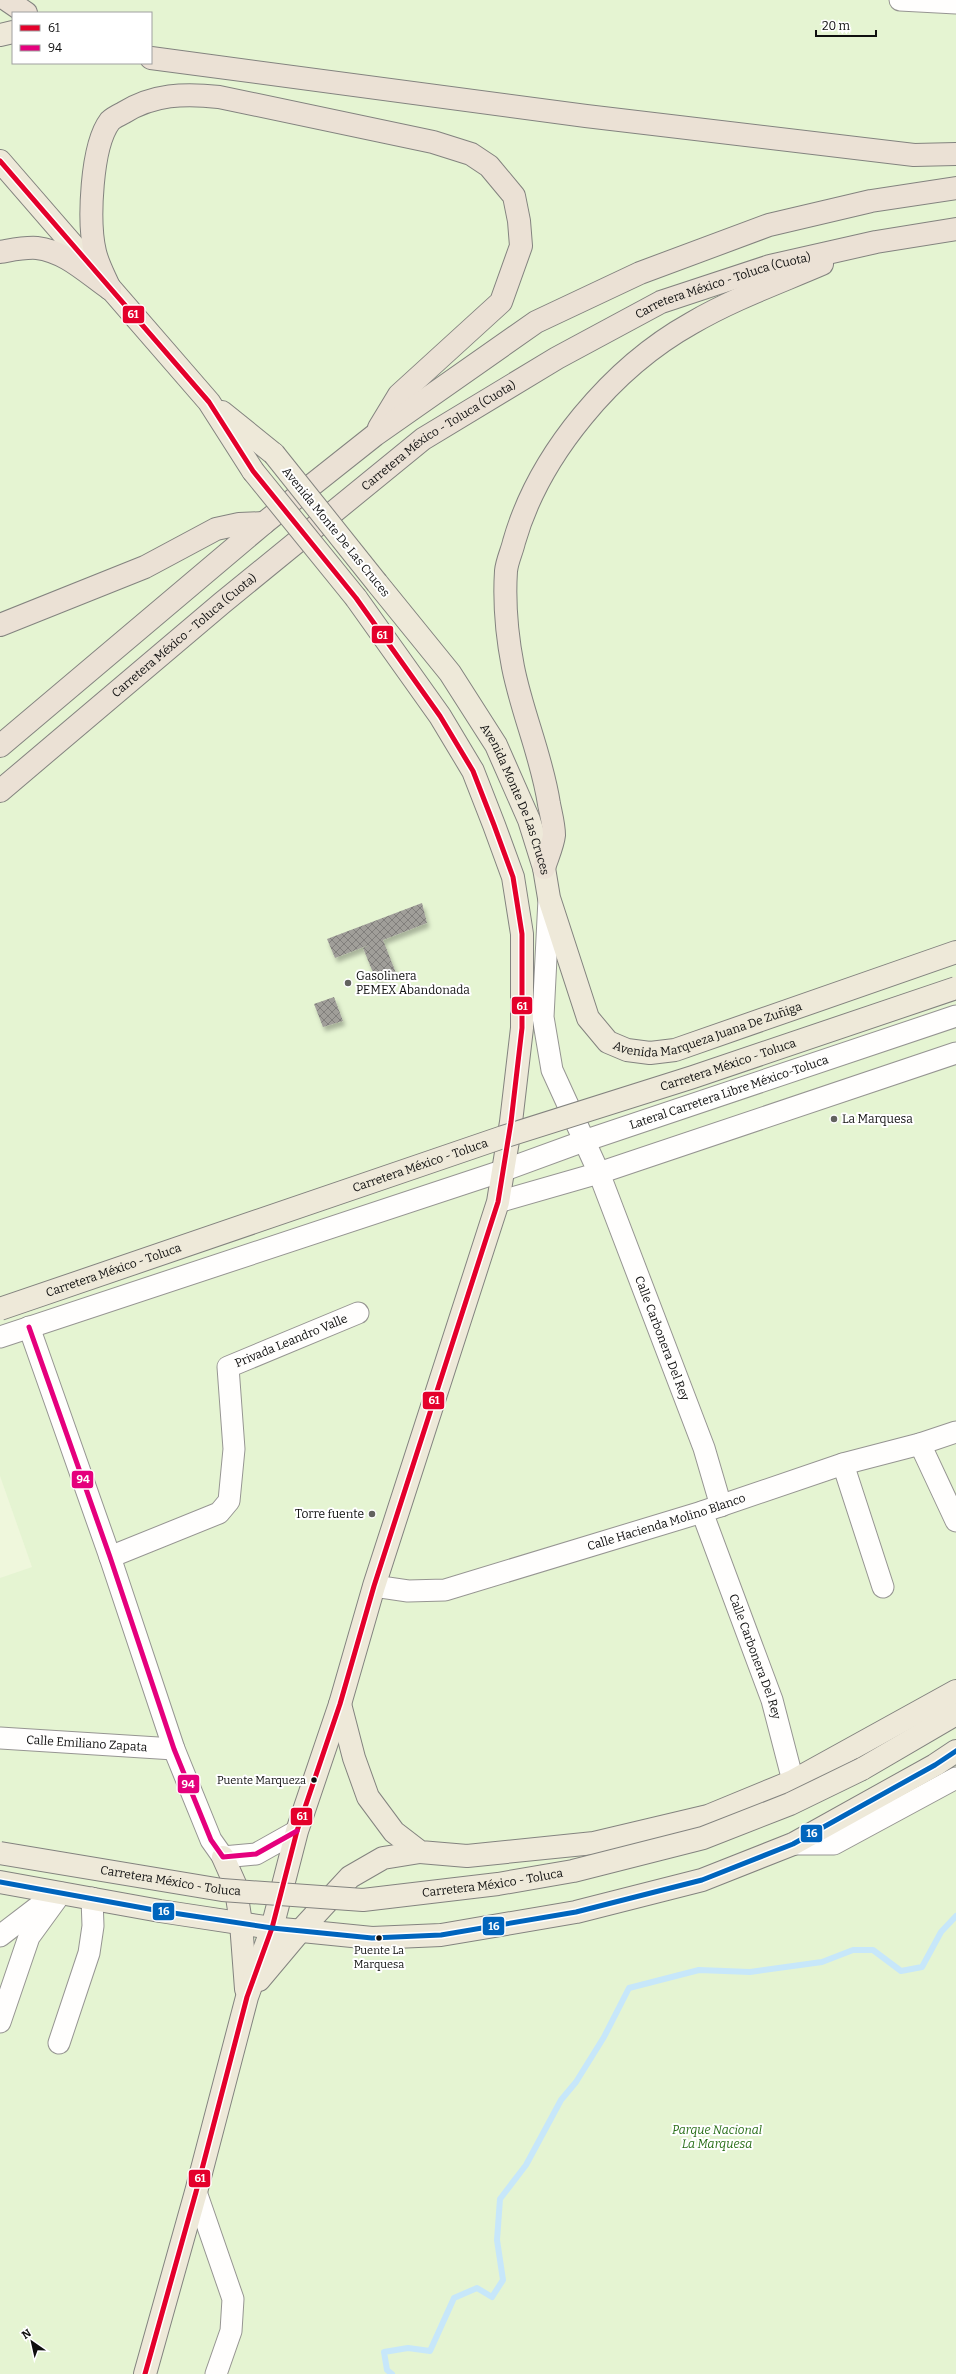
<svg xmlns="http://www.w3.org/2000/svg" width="956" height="2374" viewBox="0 0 956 2374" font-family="Bitter,serif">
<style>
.park{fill:#e5f4d2;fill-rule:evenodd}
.pitch{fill:#eff7dc}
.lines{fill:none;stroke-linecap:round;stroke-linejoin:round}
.stream{stroke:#c7e7fa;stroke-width:6}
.building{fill:url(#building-cross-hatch);filter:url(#shadow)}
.minor-casing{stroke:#969592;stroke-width:23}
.major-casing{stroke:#83837f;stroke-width:24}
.highway-casing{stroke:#83837f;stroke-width:24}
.minor{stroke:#fffefd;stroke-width:21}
.major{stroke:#eee9d9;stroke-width:22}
.highway{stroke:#ebe1d5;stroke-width:22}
.major-bridge-casing{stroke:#83837f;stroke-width:24;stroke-linecap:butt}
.major-bridge{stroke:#eee9d9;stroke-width:22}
.bus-1-casing{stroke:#fff;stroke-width:8}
.bus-2-casing{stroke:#fff;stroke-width:8}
.bus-3-casing{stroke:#fff;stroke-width:8}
.bus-1{stroke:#e4002b;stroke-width:5}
.bus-2{stroke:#e5007d;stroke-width:5}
.bus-3{stroke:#0065bd;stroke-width:5}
.poi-dot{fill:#62625f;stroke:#fff;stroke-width:1.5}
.bus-dot{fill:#0f0f0f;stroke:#fff;stroke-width:1.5}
.labels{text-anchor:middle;stroke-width:4;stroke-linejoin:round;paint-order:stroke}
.bus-label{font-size:11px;fill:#0f0f0f;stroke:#fff;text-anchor:end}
.street-label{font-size:12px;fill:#0f0f0f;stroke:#fff}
.poi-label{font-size:12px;fill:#0f0f0f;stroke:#fff;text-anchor:start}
.park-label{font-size:12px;font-style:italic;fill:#286e18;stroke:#fff}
.line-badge{stroke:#fff;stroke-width:1.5}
.badge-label{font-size:11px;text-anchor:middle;font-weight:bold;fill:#fff}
</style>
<defs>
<pattern id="building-cross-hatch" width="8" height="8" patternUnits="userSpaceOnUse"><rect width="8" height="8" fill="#a09e99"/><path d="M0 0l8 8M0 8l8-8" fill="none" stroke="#817f7b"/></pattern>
<filter id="shadow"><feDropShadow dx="2.5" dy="4.5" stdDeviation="2" flood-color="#0004"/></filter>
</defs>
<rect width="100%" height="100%" fill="#fcfbf4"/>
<path class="park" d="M0 0H956V2374H0ZM13 13H151V63H13Z"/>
<path class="pitch" d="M0 1476 32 1567 0 1578Z"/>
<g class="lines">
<path class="stream" d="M392 2374 387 2370 384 2352 408 2348 430 2351 454 2298 477 2288 492 2297 503 2280 497 2240 500 2199 526 2165 561 2100 576 2082 604 2037 629 1988 699 1970 750 1972 822 1962 853 1950H873L901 1971 922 1967 941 1932 956 1916"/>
</g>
<g class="building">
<path d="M422 903 427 923 383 940 396 973 376 980 363 948 369 945 335 958 327 939Z"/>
<path d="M334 997 343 1021 323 1027 314 1004Z"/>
</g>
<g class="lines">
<defs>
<g id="minor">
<path d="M900 0 956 3"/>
<path id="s1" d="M549 899 543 1017 552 1070 599 1173 704 1448 721 1506"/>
<path d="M498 1202 599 1173 956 1053"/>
<path d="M29 1327 110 1557 174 1749 211 1840 223 1857 256 1854 297 1831"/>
<path id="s2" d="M0 1337 502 1171 584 1141 956 1016"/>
<path d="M920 1444 956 1521"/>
<path d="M843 1464 883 1587"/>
<path id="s3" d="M702 1512 772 1700 793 1781"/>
<path id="s4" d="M110 1557 219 1513 229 1501 234 1449 228 1367 358 1313"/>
<path id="s5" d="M374 1586 408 1591 445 1590 702 1512 843 1464 920 1444 956 1432"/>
<path id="s6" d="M0 1738 174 1749"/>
<path d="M793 1844H834L956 1778"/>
<path d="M0 1936 47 1900"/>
<path d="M0 2022 29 1937 61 1893"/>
<path d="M59 2043 89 1953 93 1926 92 1898"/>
<path d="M196 2192 233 2299 231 2331 216 2374"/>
</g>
<g id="major">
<path d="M0 35 13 32"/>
<path d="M0 161 209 402 253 471"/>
<path d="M222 412 274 454"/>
<path id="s7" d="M377 583 450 673 496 745 529 820 544 868 549 898 588 1018 608 1042 627 1050 650 1053 675 1050 956 952"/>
<path d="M340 1704 354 1758 368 1797 394 1832 420 1852 467 1856 594 1843 708 1816 793 1781 956 1691"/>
<path d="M862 1769 956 1714"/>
<path d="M223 1857 235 1884 241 1923 246 1989"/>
<path d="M0 1882 160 1911 272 1928 372 1938 441 1935 576 1912 702 1880 793 1844 935 1765 956 1751"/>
<path d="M259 1980 301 1930 350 1877 383 1858 420 1852"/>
<path d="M145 2374 196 2192 247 1997 272 1928 297 1831 340 1704 374 1586 498 1202 511 1122 522 1028V934L513 877 494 825 473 771 440 716 356 598"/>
</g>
<g id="highway">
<path d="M7 0 26 13"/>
<path d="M151 58 586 116 914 155 956 154"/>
<path d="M0 252C12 250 25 247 37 248 65 251 88 274 110 289"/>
<path d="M110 289C105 277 98 265 95 252 88 222 91 146 110 121 113 118 119 115 123 113 153 94 185 93 219 97L433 142 471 154 489 166 514 196 519 221 521 246 501 302 399 395 379 428"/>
<path d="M0 625 145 567 216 529 239 524 264 523"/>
<path d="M0 746 264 523 375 435 536 322 640 273 769 225 871 201 956 188"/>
<path id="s8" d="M0 791 222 603 423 439 557 358 661 302 770 266 876 242 956 229"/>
<path d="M544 868C547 858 553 845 554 835 554 825 551 814 549 804 542 757 522 713 513 667 507 636 504 602 506 571 507 561 512 551 514 542 539 454 613 367 692 323 733 299 778 283 822 264"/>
</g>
</defs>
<use href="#minor" class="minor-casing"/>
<use href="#major" class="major-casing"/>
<use href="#highway" class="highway-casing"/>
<use href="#minor" class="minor"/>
<use href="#major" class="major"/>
<use href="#highway" class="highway"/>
<defs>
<g id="major-bridge">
<path d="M274 454 377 583"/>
<path d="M253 471 356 598"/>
<path id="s9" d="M0 1309 503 1137 693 1077 956 988"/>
<path id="s10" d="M0 1853 222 1890 363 1900 498 1884 573 1871 703 1838 790 1804 862 1769"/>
</g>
</defs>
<use href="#major-bridge" class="major-bridge-casing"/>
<use href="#major-bridge" class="major-bridge"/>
<defs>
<path id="bus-1" d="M0 161 209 402 253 471 356 598 440 716 473 771 494 825 513 877 522 934V1028L511 1122 498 1202 374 1586 340 1704 297 1831 272 1928 247 1997 196 2192 145 2374"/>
<path id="bus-2" d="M29 1327 110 1557 174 1749 211 1840 223 1857 256 1854 297 1831"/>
<path id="bus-3" d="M0 1882 160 1911 272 1928 372 1938 441 1935 576 1912 702 1880 793 1844 935 1765 956 1751"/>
</defs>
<use href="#bus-1" class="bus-1-casing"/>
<use href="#bus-2" class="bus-2-casing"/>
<use href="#bus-3" class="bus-3-casing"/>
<use href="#bus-1" class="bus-1"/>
<use href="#bus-2" class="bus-2"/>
<use href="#bus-3" class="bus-3"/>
</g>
<g class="poi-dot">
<circle cx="348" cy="983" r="4"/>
<circle cx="834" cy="1119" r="4"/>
<circle cx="372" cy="1514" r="4"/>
</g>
<g class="bus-dot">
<circle cx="314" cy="1780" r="3.5"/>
<circle cx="379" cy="1938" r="3.5"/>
</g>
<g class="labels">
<g class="bus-label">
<text x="306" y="1784">Puente Marqueza</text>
<text x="379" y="1954" text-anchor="middle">Puente La<tspan x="379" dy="14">Marquesa</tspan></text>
</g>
<g class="street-label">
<text dy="4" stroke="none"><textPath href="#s8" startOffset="889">Carretera México - Toluca (Cuota)</textPath></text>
<text dy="4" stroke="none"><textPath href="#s8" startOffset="565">Carretera México - Toluca (Cuota)</textPath></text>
<text transform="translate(336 532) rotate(51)" y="4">Avenida Monte De Las Cruces</text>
<text dy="4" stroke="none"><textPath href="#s8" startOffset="241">Carretera México - Toluca (Cuota)</textPath></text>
<text dy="4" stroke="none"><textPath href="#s7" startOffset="259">Avenida Monte De Las Cruces</textPath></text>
<text dy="4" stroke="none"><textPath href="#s7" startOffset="626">Avenida Marqueza Juana De Zuñiga</textPath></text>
<text dy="4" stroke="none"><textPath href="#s9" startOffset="768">Carretera México - Toluca</textPath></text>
<text dy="4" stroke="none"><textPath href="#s2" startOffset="769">Lateral Carretera Libre México-Toluca</textPath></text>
<text dy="4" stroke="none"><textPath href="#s9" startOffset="444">Carretera México - Toluca</textPath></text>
<text dy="4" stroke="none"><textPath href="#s9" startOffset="120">Carretera México - Toluca</textPath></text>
<text dy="4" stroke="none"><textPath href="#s1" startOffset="462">Calle Carbonera Del Rey</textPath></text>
<text dy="4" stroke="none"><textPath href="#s4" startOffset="336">Privada Leandro Valle</textPath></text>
<text dy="4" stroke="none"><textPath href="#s5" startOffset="303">Calle Hacienda Molino Blanco</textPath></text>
<text dy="4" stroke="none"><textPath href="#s3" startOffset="154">Calle Carbonera Del Rey</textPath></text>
<text dy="4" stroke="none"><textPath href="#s6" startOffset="87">Calle Emiliano Zapata</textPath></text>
<text dy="4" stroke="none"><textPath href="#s10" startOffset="173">Carretera México - Toluca</textPath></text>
<text dy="4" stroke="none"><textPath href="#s10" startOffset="497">Carretera México - Toluca</textPath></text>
</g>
<g class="poi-label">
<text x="356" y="980">Gasolinera<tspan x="356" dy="14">PEMEX Abandonada</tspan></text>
<text x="842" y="1123">La Marquesa</text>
<text x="364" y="1518" text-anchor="end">Torre fuente</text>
</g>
<g class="park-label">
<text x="717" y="2134">Parque Nacional<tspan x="717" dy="14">La Marquesa</tspan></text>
</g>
</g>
<g class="line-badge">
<rect x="122" y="305" width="23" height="19" rx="4" fill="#e4002b"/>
<rect x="371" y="625" width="23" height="19" rx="4" fill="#e4002b"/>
<rect x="511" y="996" width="22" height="19" rx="4" fill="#e4002b"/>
<rect x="422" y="1391" width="23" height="19" rx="4" fill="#e4002b"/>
<rect x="71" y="1470" width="23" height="19" rx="4" fill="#e5007d"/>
<rect x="177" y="1774" width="23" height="20" rx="4" fill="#e5007d"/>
<rect x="290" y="1807" width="23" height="19" rx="4" fill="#e4002b"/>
<rect x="800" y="1824" width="23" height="19" rx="4" fill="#0065bd"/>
<rect x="152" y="1902" width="23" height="19" rx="4" fill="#0065bd"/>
<rect x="482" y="1916" width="23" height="20" rx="4" fill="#0065bd"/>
<rect x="188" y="2169" width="23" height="19" rx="4" fill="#e4002b"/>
</g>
<g class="badge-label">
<text x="133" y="318">61</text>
<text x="382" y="639">61</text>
<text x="522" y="1010">61</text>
<text x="434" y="1404">61</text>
<text x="83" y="1483">94</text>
<text x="188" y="1788">94</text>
<text x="302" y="1820">61</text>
<text x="812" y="1837">16</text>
<text x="164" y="1915">16</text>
<text x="494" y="1930">16</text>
<text x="200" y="2182">61</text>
</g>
<rect x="12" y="12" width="140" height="52" fill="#ffffff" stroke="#9f9f9f"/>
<rect x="20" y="25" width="20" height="6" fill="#e4002b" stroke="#9f9f9f"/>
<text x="48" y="32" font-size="12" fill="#0f0f0f">61</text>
<rect x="20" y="45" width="20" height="6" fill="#e5007d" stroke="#9f9f9f"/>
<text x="48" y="52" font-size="12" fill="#0f0f0f">94</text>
<g transform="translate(32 2342) rotate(326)" stroke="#ffffff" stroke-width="3" paint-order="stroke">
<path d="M0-3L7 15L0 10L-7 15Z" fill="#0f0f0f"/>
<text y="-6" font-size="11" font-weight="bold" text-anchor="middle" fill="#0f0f0f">N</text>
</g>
<path d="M816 30v6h60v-6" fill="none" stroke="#0f0f0f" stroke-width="2"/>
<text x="822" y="30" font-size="12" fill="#0f0f0f" stroke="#ffffff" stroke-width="3" paint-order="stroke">20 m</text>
</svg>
